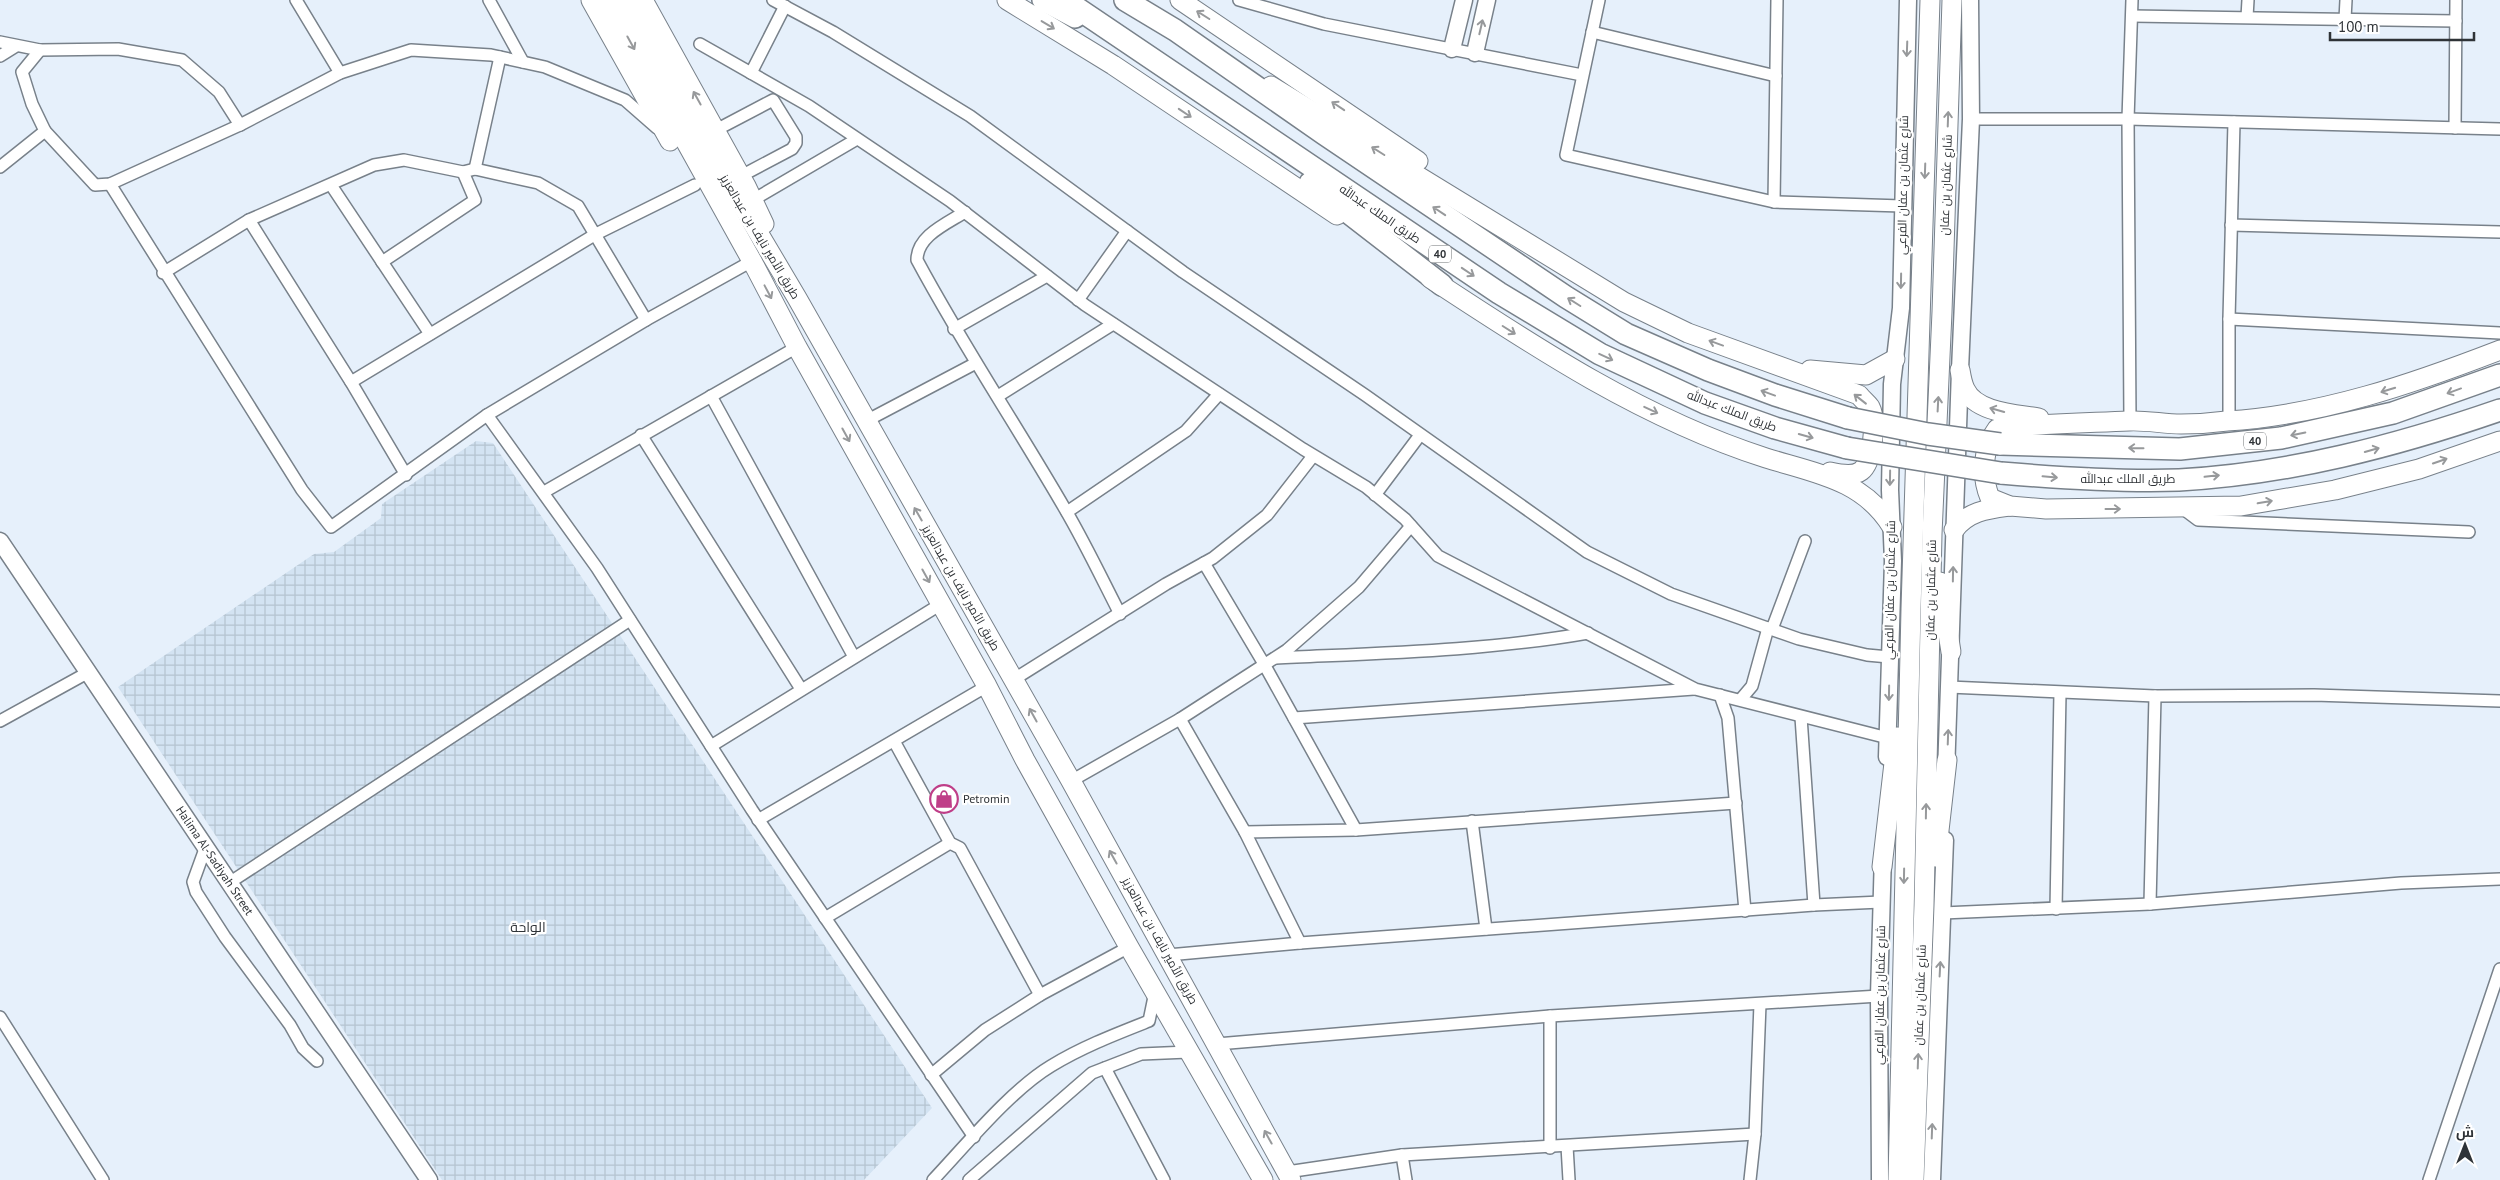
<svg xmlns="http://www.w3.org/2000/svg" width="2500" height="1180" viewBox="0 0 2500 1180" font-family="'PT Sans',Cairo,sans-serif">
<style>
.industrial{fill:url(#industrial-grid)}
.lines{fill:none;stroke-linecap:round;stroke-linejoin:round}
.street-casing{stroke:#78818a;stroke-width:14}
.secondary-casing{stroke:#78818a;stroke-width:19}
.primary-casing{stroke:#78818a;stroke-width:21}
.highway-casing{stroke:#78818a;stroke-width:24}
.street{stroke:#fff;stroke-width:11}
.secondary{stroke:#fff;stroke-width:16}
.primary{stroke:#fff;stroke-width:19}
.highway{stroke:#fff;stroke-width:21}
.highway-bridge-casing{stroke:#78818a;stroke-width:24;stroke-linecap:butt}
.highway-bridge{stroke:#fff;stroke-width:21}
.oneway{stroke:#97999b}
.labels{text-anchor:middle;stroke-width:4.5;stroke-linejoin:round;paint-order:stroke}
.shield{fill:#fff;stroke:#6d7073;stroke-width:1}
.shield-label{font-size:11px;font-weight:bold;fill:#2f3337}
.street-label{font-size:12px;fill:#2f3337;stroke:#fff}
.poi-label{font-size:12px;fill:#2f3337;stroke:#fff;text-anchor:start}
.neighbourhood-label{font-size:14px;fill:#2f3337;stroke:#fff}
</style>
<defs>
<pattern id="industrial-grid" width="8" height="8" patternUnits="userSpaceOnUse" patternTransform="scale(1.25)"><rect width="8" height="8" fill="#d3e3f2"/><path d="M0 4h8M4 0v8" fill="none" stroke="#b5c3d0"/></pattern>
</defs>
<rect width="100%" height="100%" fill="#e6f0fb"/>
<path class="industrial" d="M476 441 493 443 932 1108 864 1180H442L118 687 314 554 334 552 381 518 382 504Z"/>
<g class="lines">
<defs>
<g id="street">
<path d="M296 0 340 73"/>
<path d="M489 0 523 62"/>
<path d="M773 0 833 32 970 116 1183 272 1365 395 1587 552 1671 594 1799 639 1867 655 1889 657"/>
<path d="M1239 0 1324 24 1582 75"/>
<path d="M1599 0 1566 155 1774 202 1902 206"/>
<path d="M2132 16 2456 21"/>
<path d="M2247 17 2248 0"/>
<path d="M2345 19 2346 0"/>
<path d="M1592 32 1776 76"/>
<path d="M0 42 40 50 118 49 182 60 219 92 240 125"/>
<path d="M700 44 809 106 950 201 1085 305 1303 449 1366 487 1405 519 1438 556 1695 689 1888 738"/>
<path d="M0 56 16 46"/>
<path d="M751 73 785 6"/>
<path d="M1971 119H2128L2500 129"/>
<path d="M2455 128 2456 0"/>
<path d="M716 130 773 100 796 137V143L792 149 741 176"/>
<path d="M45 131 95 185 110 184 240 125 340 73 411 50 491 55 545 67 625 100 657 128"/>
<path d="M0 167 45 131 32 104 22 72 40 50"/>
<path d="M475 169 500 57"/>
<path d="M110 184 302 490 331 527 487 415 646 320 752 261"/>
<path d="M331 185 430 334"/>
<path d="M753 200 857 139"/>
<path d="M1774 202 1777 0"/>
<path d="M965 212C946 224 917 236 917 260 963 346 1017 426 1065 509 1085 543 1102 579 1120 614"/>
<path d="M249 220 351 382 406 475"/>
<path d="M2231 225 2500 232"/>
<path d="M382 262 475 200 463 172"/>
<path d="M163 273 249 220 374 165 404 160 463 172 475 169 538 183 578 206 646 320"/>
<path d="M1078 300 1127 231"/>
<path d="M2229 319 2500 333"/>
<path d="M954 329 1047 276"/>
<path d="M351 382 596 234 695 185"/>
<path d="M711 396 854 657"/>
<path d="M998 396 1113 324"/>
<path d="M487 415 597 568 752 810 974 1137"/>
<path d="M2130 420 2128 119 2132 0"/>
<path d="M866 421 976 363"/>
<path d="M2229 421V319L2234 122"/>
<path d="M641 435 801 689"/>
<path d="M544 492 797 347"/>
<path d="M1375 495 1420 435"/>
<path d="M2182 508 2198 520 2469 532"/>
<path d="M1067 512 1186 431 1219 394"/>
<path d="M1204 563 1264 664 1356 830"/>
<path d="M1772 629 1805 541"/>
<path d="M1276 658C1381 653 1485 651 1588 633"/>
<path d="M1013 680 1166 584 1213 558 1267 515 1313 456"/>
<path d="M1949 687 2155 696 2314 695 2500 701"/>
<path d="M1720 695 1728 718 1745 911"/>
<path d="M1741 699 1752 686 1768 628"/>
<path d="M1801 717 1814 905"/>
<path d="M1294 718 1694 689"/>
<path d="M1180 719 1245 832 1300 943"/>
<path d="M0 721 87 673"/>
<path d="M894 741 950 843 960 848 1040 995"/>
<path d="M711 746 941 604"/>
<path d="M1071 781 1180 719 1287 650 1359 587 1411 526"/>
<path d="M758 820 987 686"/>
<path d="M1472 821 1486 929"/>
<path d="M1245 832 1356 830 1736 803"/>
<path d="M205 849 193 882 196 892 225 937 290 1025 303 1048 317 1061"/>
<path d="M229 883 630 620"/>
<path d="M2150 904 2155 696"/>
<path d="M2056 909 2060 693"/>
<path d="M1943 913 2150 904 2401 883 2500 879"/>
<path d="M825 918 950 843"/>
<path d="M1168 955 1300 943 1814 905 1881 902"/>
<path d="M0 1017 103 1180"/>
<path d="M1217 1044 1550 1016 1879 996"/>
<path d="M1105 1068 1164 1180"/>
<path d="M931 1075 985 1030 1040 995 1129 947"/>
<path d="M1567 1146 1569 1180"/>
<path d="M1550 1148V1016"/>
<path d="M1402 1155 1406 1180"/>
<path d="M1287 1172 1402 1155 1755 1134"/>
<path d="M933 1180C966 1145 1011 1090 1051 1066 1082 1047 1116 1034 1149 1021L1155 992"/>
<path d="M969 1180 1092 1073 1141 1054 1188 1052"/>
<path d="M1750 1180 1755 1134 1760 1004"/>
<path d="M2429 1180 2500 969"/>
</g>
<g id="secondary">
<path d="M1452 49 1464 0"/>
<path d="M1475 53 1487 0"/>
<path id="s1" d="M0 541 429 1180"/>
<path d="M1887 757 1893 561 1890 490 1892 384 1901 308 1908 0"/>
<path d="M1946 773 1960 370 1971 119 1970 0"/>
<path d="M1880 1180 1879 996 1883 854"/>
<path d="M1932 1180 1945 840"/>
</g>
<g id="primary">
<path d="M591 0 670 141"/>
<path d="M607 0 752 261 797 347 987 686 1025 760 1129 947 1263 1180"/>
<path d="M626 0 702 138 797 298 1071 781 1291 1180"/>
<path d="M643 0 746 186 764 224"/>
<path d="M1007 0 1113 65 1337 215"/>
<path d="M1180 0 1418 161"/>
<path d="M1271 86 1624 302 1688 333 1859 395C1862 399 1867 403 1870 407 1877 420 1873 462 1861 471 1853 477 1839 474 1830 472"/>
<path d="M1430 278C1536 348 1644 419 1766 458 1815 473 1864 480 1892 527"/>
<path d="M2500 350C2412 384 2322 415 2227 421 2212 423 2196 424 2181 424 2164 424 2146 420 2129 421 2085 423 2041 423 1997 429 1982 449 1981 476 1990 498L2010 506 2046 509 2241 506 2335 490 2419 469 2500 441"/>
<path d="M1810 370 1866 375 1895 359"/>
<path d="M1960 370C1961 376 1962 383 1965 389 1976 413 2016 414 2039 418"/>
<path d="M1954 530C1968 511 1988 509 2010 506"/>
<path d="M1940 582 1951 652"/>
<path d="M1936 857 1947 760"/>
<path d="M1882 867 1897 737"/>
<path d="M1898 1180 1911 609 1930 0"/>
<path d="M1914 1180 1924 905 1932 534 1942 312 1952 0"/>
</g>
<g id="highway">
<path d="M1043 0 1075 17"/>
<path d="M1065 0 1499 293 1600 354 1705 403 1775 428 1847 448"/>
<path d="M1125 0 1175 30 1324 134 1566 297 1626 334 1708 370 1775 395 1848 418"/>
<path d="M1310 183 1442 285"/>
<path d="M2000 444 2180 449 2281 438 2393 413 2500 375"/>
<path d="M2001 473C2060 478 2119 482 2179 480 2289 474 2396 446 2500 410"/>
</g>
</defs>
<use href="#street" class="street-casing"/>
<use href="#secondary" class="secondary-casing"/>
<use href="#primary" class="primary-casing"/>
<use href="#highway" class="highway-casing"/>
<use href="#street" class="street"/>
<use href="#secondary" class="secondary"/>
<use href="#primary" class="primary"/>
<use href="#highway" class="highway"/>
<defs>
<g id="highway-bridge">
<path d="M1848 418 1928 434 2000 444"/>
<path d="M1847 448 2001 473"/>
</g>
</defs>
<use href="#highway-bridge" class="highway-bridge-casing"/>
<use href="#highway-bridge" class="highway-bridge"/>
</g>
<defs><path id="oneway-shaft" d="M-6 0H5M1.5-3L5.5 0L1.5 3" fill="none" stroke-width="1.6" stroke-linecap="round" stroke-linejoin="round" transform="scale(1.25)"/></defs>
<g class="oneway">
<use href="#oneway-shaft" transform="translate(1203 15) rotate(-148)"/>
<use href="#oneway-shaft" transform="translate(1048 25) rotate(31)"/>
<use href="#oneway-shaft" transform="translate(1481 27) rotate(-77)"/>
<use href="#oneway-shaft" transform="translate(631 43) rotate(61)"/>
<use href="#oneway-shaft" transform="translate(1907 49) rotate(92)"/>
<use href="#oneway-shaft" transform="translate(697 98) rotate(-119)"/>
<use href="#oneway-shaft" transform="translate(1338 106) rotate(-146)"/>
<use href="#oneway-shaft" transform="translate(1185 113) rotate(34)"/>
<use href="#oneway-shaft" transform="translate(1948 119) rotate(-88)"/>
<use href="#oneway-shaft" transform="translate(1378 151) rotate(-148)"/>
<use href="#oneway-shaft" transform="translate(1925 171) rotate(92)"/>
<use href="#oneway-shaft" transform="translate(1439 211) rotate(-146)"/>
<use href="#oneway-shaft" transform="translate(1468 272) rotate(34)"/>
<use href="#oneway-shaft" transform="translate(1901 281) rotate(91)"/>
<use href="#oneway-shaft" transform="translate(768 292) rotate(62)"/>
<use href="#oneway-shaft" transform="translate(1574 302) rotate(-148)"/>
<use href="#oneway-shaft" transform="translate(1509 330) rotate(32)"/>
<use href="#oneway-shaft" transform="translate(1716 343) rotate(-160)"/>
<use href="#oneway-shaft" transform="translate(1606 357) rotate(25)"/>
<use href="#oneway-shaft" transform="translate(2388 390) rotate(163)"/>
<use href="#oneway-shaft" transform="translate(2454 391) rotate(160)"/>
<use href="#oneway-shaft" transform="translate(1768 393) rotate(-160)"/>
<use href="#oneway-shaft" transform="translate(1860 399) rotate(-142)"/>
<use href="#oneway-shaft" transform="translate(1938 404) rotate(-87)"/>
<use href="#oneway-shaft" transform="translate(1651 410) rotate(25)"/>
<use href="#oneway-shaft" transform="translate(1997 410) rotate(-164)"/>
<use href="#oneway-shaft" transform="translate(2298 434) rotate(168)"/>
<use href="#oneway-shaft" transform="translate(846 435) rotate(61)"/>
<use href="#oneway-shaft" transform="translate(1806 436) rotate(16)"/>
<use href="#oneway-shaft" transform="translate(2136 448) rotate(-179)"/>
<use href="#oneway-shaft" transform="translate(2372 450) rotate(-16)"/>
<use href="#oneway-shaft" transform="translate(2440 461) rotate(-19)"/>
<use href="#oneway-shaft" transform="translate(2212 476) rotate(-6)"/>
<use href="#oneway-shaft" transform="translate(2050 477) rotate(5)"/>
<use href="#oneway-shaft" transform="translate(1890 478) rotate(91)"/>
<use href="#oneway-shaft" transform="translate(2265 502) rotate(-10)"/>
<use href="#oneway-shaft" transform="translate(2113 509)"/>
<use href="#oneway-shaft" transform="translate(918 514) rotate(-120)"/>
<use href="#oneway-shaft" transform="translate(1953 574) rotate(-89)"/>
<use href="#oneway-shaft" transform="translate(926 576) rotate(61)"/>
<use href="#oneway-shaft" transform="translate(1889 693) rotate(91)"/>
<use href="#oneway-shaft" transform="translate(1033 715) rotate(-119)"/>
<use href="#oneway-shaft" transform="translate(1948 737) rotate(-88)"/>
<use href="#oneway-shaft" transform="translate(1926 811) rotate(-89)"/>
<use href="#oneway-shaft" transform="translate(1113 857) rotate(-119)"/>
<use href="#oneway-shaft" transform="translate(1904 876) rotate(91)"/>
<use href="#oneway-shaft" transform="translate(1940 969) rotate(-87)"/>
<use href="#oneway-shaft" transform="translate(1918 1061) rotate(-88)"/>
<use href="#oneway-shaft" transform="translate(1932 1131) rotate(-88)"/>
<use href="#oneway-shaft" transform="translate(1268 1137) rotate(-119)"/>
</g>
<defs>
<symbol id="shop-ring" viewBox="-11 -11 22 22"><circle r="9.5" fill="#fff" stroke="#bf3e88" stroke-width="1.5"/><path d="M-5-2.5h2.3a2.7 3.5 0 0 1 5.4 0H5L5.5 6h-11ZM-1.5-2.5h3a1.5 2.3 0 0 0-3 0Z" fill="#bf3e88"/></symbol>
</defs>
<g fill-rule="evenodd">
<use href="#shop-ring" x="928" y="783" width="32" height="32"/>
</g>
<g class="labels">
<g class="shield">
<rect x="1429" y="245.5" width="22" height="17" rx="4"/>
<rect x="2244" y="432.5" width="22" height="17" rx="4"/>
</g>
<g class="shield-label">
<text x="1440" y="258">40</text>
<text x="2255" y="445">40</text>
</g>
<g class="street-label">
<text transform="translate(1903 185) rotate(-89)" y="4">شارع عثمان بن عفان الفرعي</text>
<text transform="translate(1946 185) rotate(-88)" y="4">شارع عثمان بن عفان</text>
<text transform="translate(1380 214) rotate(34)" y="4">طريق الملك عبدالله</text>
<text transform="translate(760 237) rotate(59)" y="4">طريق الأمير نايف بن عبدالعزيز</text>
<text transform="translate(1732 411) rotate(21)" y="4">طريق الملك عبدالله</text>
<text x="2128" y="483">طريق الملك عبدالله</text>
<text transform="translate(961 588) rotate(60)" y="4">طريق الأمير نايف بن عبدالعزيز</text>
<text transform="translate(1890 590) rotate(-89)" y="4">شارع عثمان بن عفان الفرعي</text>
<text transform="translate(1931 590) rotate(-89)" y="4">شارع عثمان بن عفان</text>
<text dy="4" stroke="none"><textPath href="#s1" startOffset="385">Halima Al-Sadiyah Street</textPath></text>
<text transform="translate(1160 941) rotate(61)" y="4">طريق الأمير نايف بن عبدالعزيز</text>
<text transform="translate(1880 995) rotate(-89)" y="4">شارع عثمان بن عفان الفرعي</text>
<text transform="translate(1920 995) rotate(-88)" y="4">شارع عثمان بن عفان</text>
</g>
<g class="poi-label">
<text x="963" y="803">Petromin</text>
</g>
<g class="neighbourhood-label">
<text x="528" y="932">الواحة</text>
</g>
</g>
<g transform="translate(2465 1145)" stroke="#ffffff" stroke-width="4" paint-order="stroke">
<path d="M0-4L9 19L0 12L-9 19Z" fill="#2f3337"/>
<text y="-8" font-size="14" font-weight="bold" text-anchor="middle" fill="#2f3337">ش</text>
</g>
<path d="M2330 32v8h144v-8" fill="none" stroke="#2f3337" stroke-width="2.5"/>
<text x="2338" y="32" font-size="15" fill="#2f3337" stroke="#ffffff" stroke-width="4" paint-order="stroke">100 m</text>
</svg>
